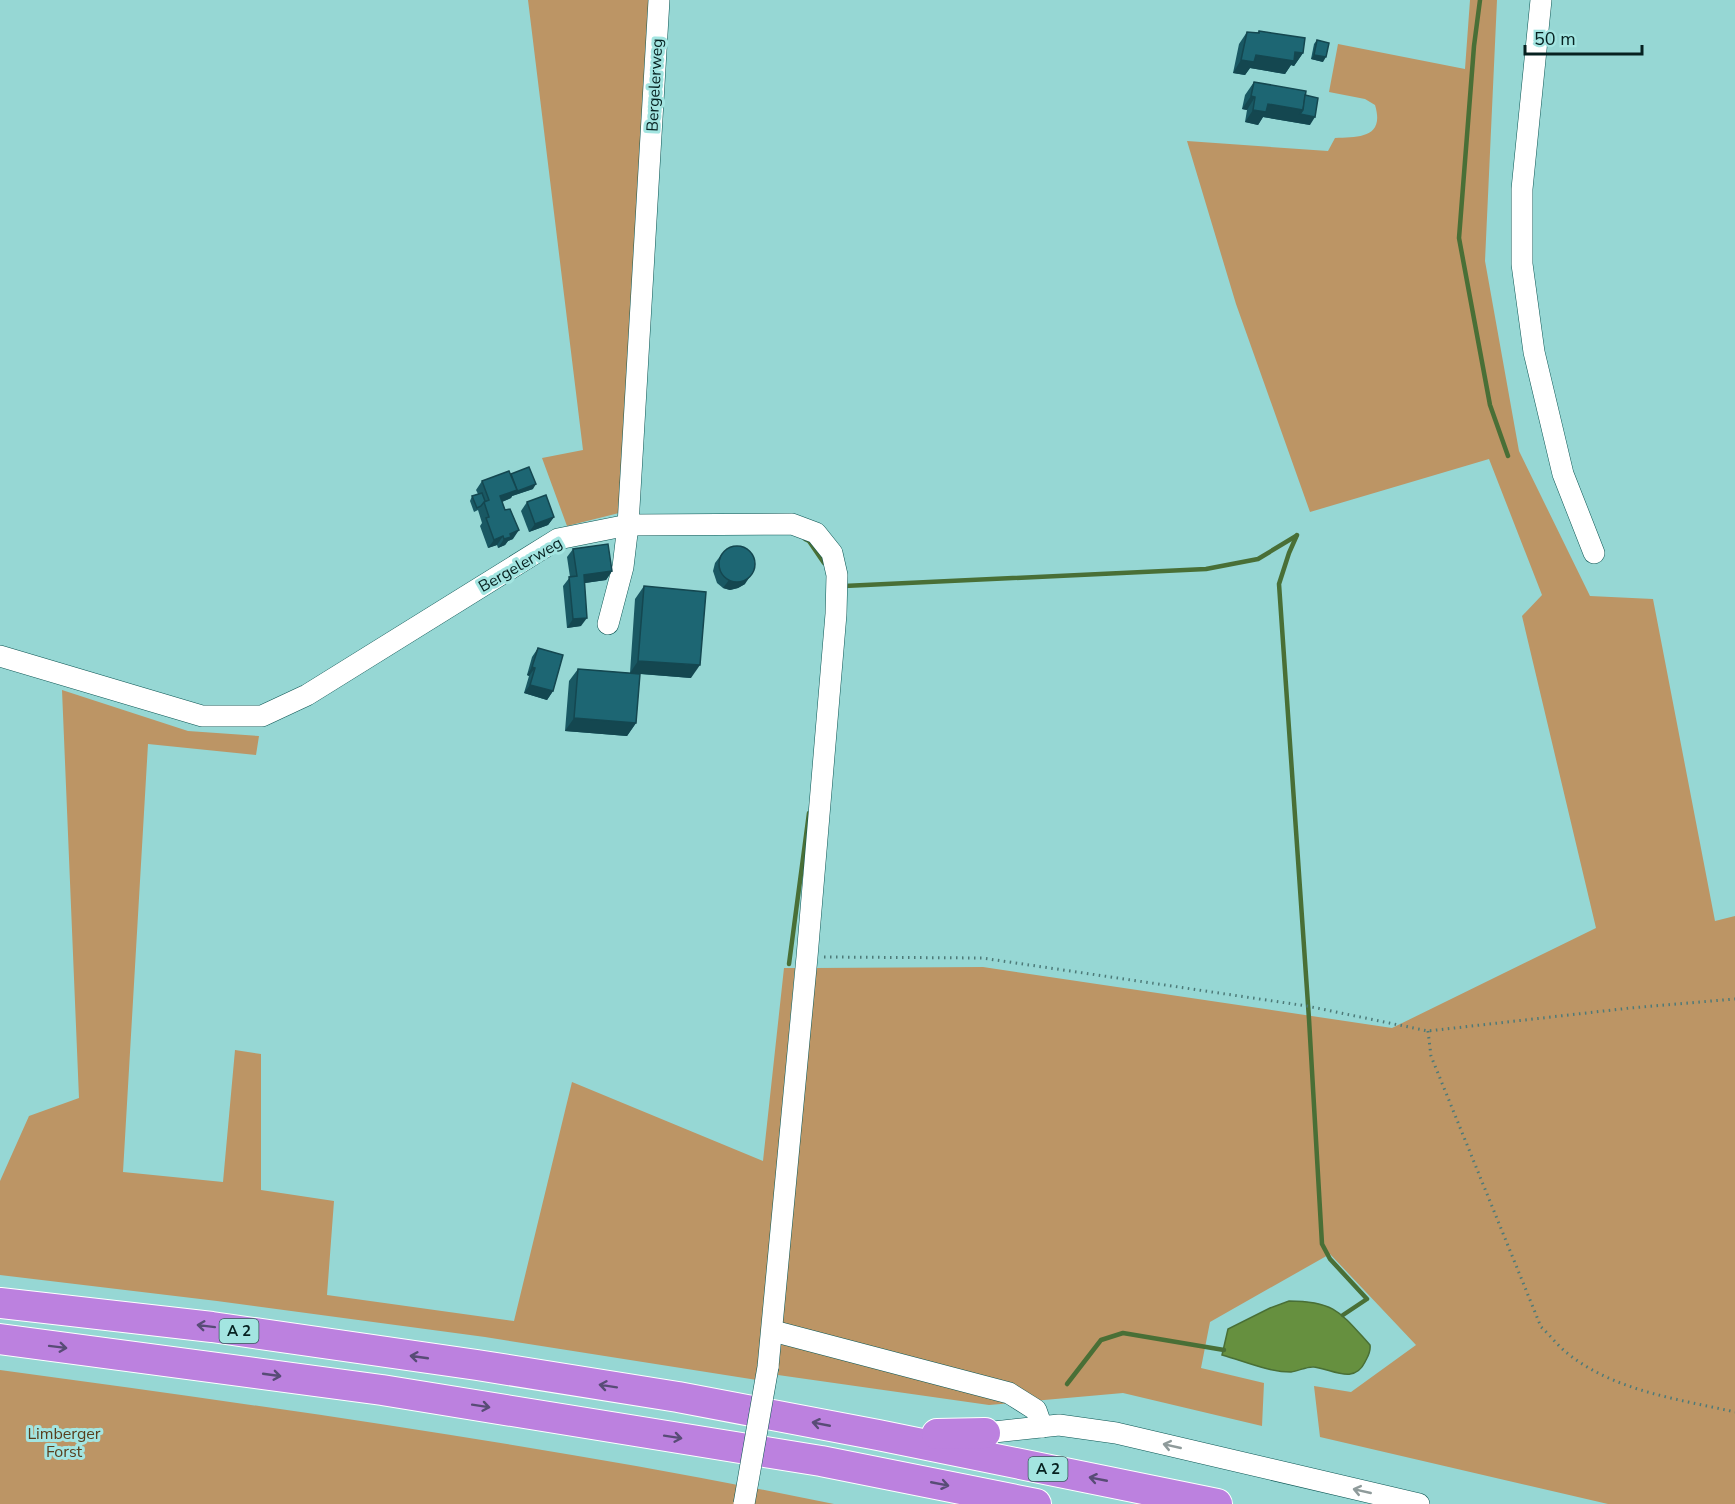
<svg xmlns="http://www.w3.org/2000/svg" width="1735" height="1504" viewBox="0 0 1735 1504" font-family="'Nunito Sans',sans-serif">
<style>
.green{fill:#bc9565}
.water{fill:#66903f;stroke:#496f36;stroke-width:1.5}
.lines{fill:none;stroke-linecap:round;stroke-linejoin:round}
.stream{stroke:#496f36;stroke-width:4.5}
.minor-casing{stroke:#0b5553;stroke-width:22}
.highway-casing{stroke:#fff;stroke-width:32}
.path{stroke:#4d7a78;stroke-width:3;stroke-dasharray:1.5 4.5;stroke-linecap:butt}
.minor{stroke:#fff;stroke-width:21}
.highway{stroke:#bc81df;stroke-width:30}
.minor-bridge-casing{stroke:#0b5553;stroke-width:22;stroke-linecap:butt}
.minor-bridge{stroke:#fff;stroke-width:21}
.wall{fill:#195863}
.shaded-wall{fill:#144750}
.building{fill:#1d6673;stroke:#144750;stroke-width:1.5}
.oneway{stroke:#584c76}
.oneway2{stroke:#8f9b9b}
.labels{text-anchor:middle;stroke-width:6;stroke-linejoin:round;paint-order:stroke}
.shield{fill:#a3e5e1;stroke:#355c5a;stroke-width:1.5}
.shield-label{font-size:15px;font-weight:bold;fill:#062120}
.street-label{font-size:16px;fill:#062120;stroke:#a3e5e1}
.park-label{font-size:16px;fill:#583e1d;stroke:#a3e5e1}
</style>
<rect width="100%" height="100%" fill="#96d7d4"/>
<g class="green">
<path d="M528 0H652L619 513 567 526 542 458 583 450Z"/>
<path d="M1470 0H1497L1485 261 1519 451 1590 596 1653 599 1715 921 1735 916V1504H1608L1320 1437 1314 1386 1351 1392 1416 1345 1330 1254 1210 1322 1201 1368 1264 1383 1262 1426 1123 1393 989 1405 778 1375 814 968 983 967 1392 1028 1596 928 1522 616 1542 595 1489 459 1310 512 1236 304 1187 141 1328 151 1335 138C1359 137 1385 138 1375 105L1365 99 1329 92 1338 44 1465 69Z"/>
<path d="M62 690 188 731 259 736 256 755 148 744 123 1172 223 1182 235 1050 261 1054V1190L334 1201 327 1295 514 1321 572 1082 763 1161 784 968H795L757 1380 485 1337 217 1301 0 1275V1181L29 1116 79 1098Z"/>
<path d="M0 1370C279 1408 558 1447 834 1504H0Z"/>
</g>
<path class="water" d="M1289 1301C1335 1301 1341 1313 1370 1345 1371 1352 1368 1356 1365 1362 1354 1385 1332 1369 1314 1367 1307 1366 1299 1371 1291 1372 1268 1372 1244 1361 1222 1355L1228 1329 1270 1308Z"/>
<g class="lines">
<g class="stream">
<path d="M1480 0 1474 46 1459 238 1490 405 1508 456"/>
<path d="M1297 535 1289 553 1279 584 1309 1019 1322 1244 1330 1259 1367 1299 1343 1315"/>
<path d="M805 539 809 541 824 563"/>
<path d="M844 586 1206 569 1258 559 1296 536"/>
<path d="M789 964 809 813"/>
<path d="M1067 1384 1101 1340 1123 1333 1224 1350"/>
</g>
<defs>
<g id="minor">
<path d="M1541 0 1522 189V264L1534 352 1563 474 1594 553"/>
<path d="M608 624 623 567 628 525 659 0"/>
<path d="M0 656 202 716H262L307 695 558 539 628 525 792 524 816 533 832 553 837 575 836 614 807 957 768 1367"/>
<path d="M773 1331 1009 1393 1036 1410 1042 1427"/>
<path d="M985 1433 1059 1425 1116 1433 1419 1504"/>
</g>
<g id="highway">
<path d="M0 1303 212 1327 477 1365 678 1397 878 1435 1217 1504"/>
<path d="M0 1339 382 1390 821 1461 1036 1504"/>
<path d="M937 1434 985 1433"/>
</g>
</defs>
<use href="#minor" class="minor-casing"/>
<use href="#highway" class="highway-casing"/>
<g class="path">
<path d="M824 957 982 958 1307 1006 1428 1031 1630 1008 1735 999"/>
<path d="M1428 1031 1431 1056 1541 1327C1550 1335 1558 1346 1567 1353 1614 1391 1678 1399 1735 1412"/>
</g>
<use href="#minor" class="minor"/>
<use href="#highway" class="highway"/>
<defs>
<path id="minor-bridge" d="M744 1504 768 1367"/>
</defs>
<use href="#minor-bridge" class="minor-bridge-casing"/>
<use href="#minor-bridge" class="minor-bridge"/>
</g>
<g class="wall">
<path d="M1259 31 1303 53 1294 66 1291 65 1285 74 1250 68 1245 75 1233 73 1239 44 1247 32 1257 33Z"/>
<path d="M1317 40 1323 62 1311 59 1314 44Z"/>
<path d="M1254 82 1305 95 1310 125 1263 117 1258 125 1245 122 1247 110 1242 109 1245 95Z"/>
<path d="M511 474 533 489 512 496 511 498 502 502 513 539 508 541 505 545 498 548 497 545 488 548 480 526 482 523 478 510 474 512 470 501 472 496 478 494 476 490 482 481Z"/>
<path d="M527 502 554 517 548 525 529 532 521 511Z"/>
<path d="M573 549 612 571 606 580 585 583 581 626 567 628 563 586 570 577 567 557Z"/>
<path d="M721 555 745 584 738 588 730 590 723 588 717 583 713 571 715 563Z"/>
<path d="M644 586 691 678 640 674 636 723 627 736 565 731 569 681 578 669 630 673 635 599Z"/>
<path d="M538 648 553 691 547 700 524 693 529 676 527 675 532 657Z"/>
</g>
<g class="shaded-wall">
<path d="M1295 52 1303 53 1294 66 1291 65 1285 74 1250 68 1245 75 1233 73 1241 60 1256 55Z"/>
<path d="M1314 55 1326 57 1323 62 1311 59Z"/>
<path d="M1251 96 1255 97 1247 110 1242 109Z"/>
<path d="M1268 104 1303 110 1315 117 1310 125 1263 117 1258 125 1245 122 1253 110Z"/>
<path d="M536 484 533 489 512 496 511 498 494 505 500 496Z"/>
<path d="M554 517 548 525 529 532 535 524Z"/>
<path d="M519 530 513 539 508 541 505 545 498 548 504 539 510 534Z"/>
<path d="M503 536 497 545 488 548 494 540Z"/>
<path d="M612 571 606 580 578 584 584 575Z"/>
<path d="M751 575 745 584 738 588 730 590 723 588 729 580Z"/>
<path d="M587 618 581 626 567 628 573 619Z"/>
<path d="M638 661 700 665 691 678 630 673Z"/>
<path d="M532 667 535 668 529 676 527 675Z"/>
<path d="M530 685 553 691 547 700 524 693Z"/>
<path d="M574 718 636 723 627 736 565 731Z"/>
</g>
<g class="building">
<path d="M1259 31 1305 38 1303 53 1295 52 1294 61 1256 55 1254 62 1241 60 1247 32 1259 33Z"/>
<path d="M1317 40 1329 43 1326 57 1314 55Z"/>
<path d="M1254 82 1306 91 1303 110 1268 104 1266 112 1253 110 1255 97 1251 96Z"/>
<path d="M1305 95 1318 98 1315 117 1300 114 1303 110Z"/>
<path d="M529 467 536 484 515 492 517 490 511 474Z"/>
<path d="M509 471 517 490 500 496 505 510 510 509 519 530 510 534 511 537 504 539 503 536 494 540 486 518 489 517 484 502 489 500 482 481Z"/>
<path d="M482 493 485 501 484 502 481 506 477 508 472 496Z"/>
<path d="M546 495 554 517 535 524 527 502Z"/>
<path d="M608 544 612 571 584 575 587 618 573 619 569 577 577 576 573 549Z"/>
<circle cx="737" cy="564" r="18"/>
<path d="M644 586 706 592 700 665 638 661Z"/>
<path d="M538 648 563 655 553 691 530 685 535 668 532 667Z"/>
<path d="M578 669 640 674 636 723 574 718Z"/>
</g>
<defs><path id="oneway-shaft" d="M-6 0H5M1.5-3L5.5 0L1.5 3" fill="none" stroke-width="1.6" stroke-linecap="round" stroke-linejoin="round" transform="scale(1.5)"/></defs>
<g class="oneway">
<use href="#oneway-shaft" transform="translate(206 1326) rotate(-173)"/>
<use href="#oneway-shaft" transform="translate(58 1347) rotate(7)"/>
<use href="#oneway-shaft" transform="translate(419 1357) rotate(-172)"/>
<use href="#oneway-shaft" transform="translate(272 1375) rotate(8)"/>
<use href="#oneway-shaft" transform="translate(608 1386) rotate(-171)"/>
<use href="#oneway-shaft" transform="translate(481 1406) rotate(9)"/>
<use href="#oneway-shaft" transform="translate(821 1424) rotate(-169)"/>
<use href="#oneway-shaft" transform="translate(673 1437) rotate(9)"/>
<use href="#oneway-shaft" transform="translate(1098 1479) rotate(-169)"/>
<use href="#oneway-shaft" transform="translate(940 1484) rotate(11)"/>
</g>
<g class="oneway2">
<use href="#oneway-shaft" transform="translate(1172 1446) rotate(-167)"/>
<use href="#oneway-shaft" transform="translate(1362 1491) rotate(-167)"/>
</g>
<g class="labels">
<g class="shield">
<rect x="219.5" y="1319" width="39" height="24" rx="4.5"/>
<rect x="1028.5" y="1457" width="39" height="24" rx="4.5"/>
</g>
<g class="shield-label">
<text x="239" y="1336">A 2</text>
<text x="1048" y="1474">A 2</text>
</g>
<g class="street-label">
<text transform="translate(654 85) rotate(-87)" y="6">Bergelerweg</text>
<text transform="translate(520 564) rotate(-30)" y="6">Bergelerweg</text>
</g>
<g class="park-label">
<text x="64" y="1439">Limberger<tspan x="64" dy="18">Forst</tspan></text>
</g>
</g>
<path d="M1525 45v9h117v-9" fill="none" stroke="#062120" stroke-width="3"/>
<text x="1534" y="45" font-size="18" fill="#062120" stroke="#a3e5e1" stroke-width="4.5" paint-order="stroke">50 m</text>
</svg>
